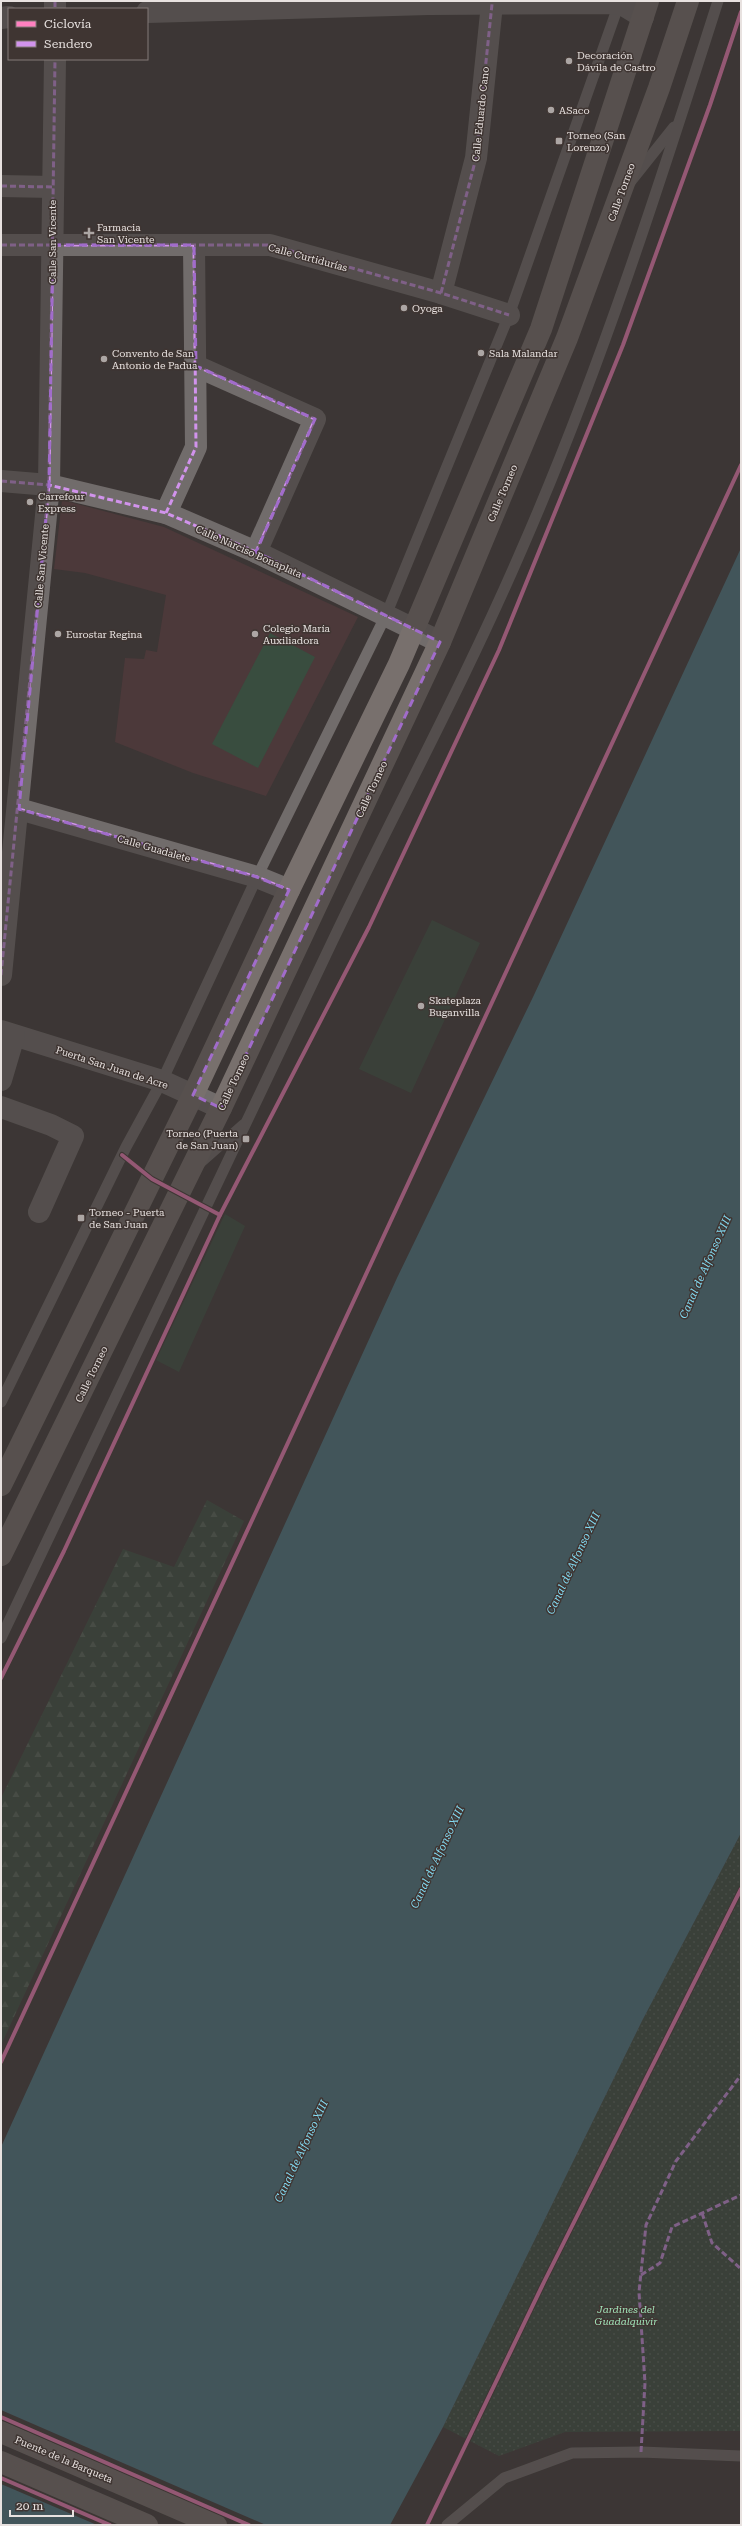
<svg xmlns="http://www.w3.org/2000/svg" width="742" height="2526" viewBox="0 0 742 2526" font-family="'Roboto Serif',serif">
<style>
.education{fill:#4c393a}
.forest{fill:url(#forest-firs)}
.park{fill:url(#park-dots)}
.garden{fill:#394d3f}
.water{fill:#4a7a88}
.pier{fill:#3c3635}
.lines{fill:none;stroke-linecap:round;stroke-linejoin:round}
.service{stroke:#716c6b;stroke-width:11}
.minor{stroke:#716c6b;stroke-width:22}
.primary{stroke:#78706d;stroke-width:22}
.quiet{stroke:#d193ec;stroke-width:3;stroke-dasharray:6 3;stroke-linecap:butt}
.cycleway-casing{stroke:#3f3532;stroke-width:6}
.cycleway{stroke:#ff80c0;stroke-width:4}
.marked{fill:none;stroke:#a16ccb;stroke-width:3;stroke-dasharray:8 5;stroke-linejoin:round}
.poi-dot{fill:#aca6a4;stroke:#3f3532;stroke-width:1.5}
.labels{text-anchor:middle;stroke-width:3;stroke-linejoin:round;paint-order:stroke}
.poi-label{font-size:10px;fill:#e8e2e0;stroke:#3f3532;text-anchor:start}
.street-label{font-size:10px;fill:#e8e2e0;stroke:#3f3532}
.park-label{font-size:10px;font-style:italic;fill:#a0e4b9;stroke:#3f3532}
.water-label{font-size:11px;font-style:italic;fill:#82daf2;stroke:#3f3532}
</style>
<defs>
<pattern id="forest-firs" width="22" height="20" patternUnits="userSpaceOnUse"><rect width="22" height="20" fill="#394d3f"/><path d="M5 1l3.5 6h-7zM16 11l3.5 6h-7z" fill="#56665a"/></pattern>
<pattern id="park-dots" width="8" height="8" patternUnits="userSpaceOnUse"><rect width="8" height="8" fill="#394d3f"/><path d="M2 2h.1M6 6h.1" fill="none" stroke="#56665a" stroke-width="1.8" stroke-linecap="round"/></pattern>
</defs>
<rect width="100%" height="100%" fill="#3c3635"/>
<path class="education" d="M62 500 164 527 358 617 266 796 193 773 115 742 125 658 144 659 146 650 157 652 166 595 85 573 54 569Z"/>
<path class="forest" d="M207 1500 244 1521 1 2045V1798L123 1549 174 1567Z"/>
<path class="park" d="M741 1833V2431L565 2432 499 2456 443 2427 642 2021Z"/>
<g class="garden">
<path d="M270 633 315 657 258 768 212 744Z"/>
<path d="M432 920 480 943 411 1093 359 1069Z"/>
<path d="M225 1214 245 1226 179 1372 156 1360Z"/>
</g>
<path class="water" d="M741 548V1833L642 2021 443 2427 390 2525H1V2147L397 1278 534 995Z"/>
<path class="pier" d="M1 2410 266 2525H97L1 2484Z"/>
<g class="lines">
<g class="service">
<path d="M631 181 674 127"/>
<path d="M200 1163 243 1125"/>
<path d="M1 1402 126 1147 162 1081 257 877 386 615 509 315 620 1"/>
<path d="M1 1638C112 1406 222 1172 333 940 395 810 464 683 521 551 599 373 659 186 718 1"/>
<path d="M447 2525 504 2478 572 2453 641 2452 741 2456"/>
</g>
<g class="minor">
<path d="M55 1V9"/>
<path d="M147 12 428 4 620 3 643 17"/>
<path d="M1 18 9 17"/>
<path d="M1 186 53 187"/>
<path d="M1 245H270L441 293 509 315"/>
<path d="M441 293 476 158 492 4"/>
<path d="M196 366 315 419 256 552"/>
<path d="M1 481 49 485 166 513 256 552 440 642"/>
<path d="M166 513 196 447 194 245"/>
<path d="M19 809 257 877 289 890"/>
<path d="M1 975 49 485 55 59"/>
<path d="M1 1031 162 1081 221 1108"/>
<path d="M1 1080 14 1036"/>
<path d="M1 1107 51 1125 73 1136 39 1212"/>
</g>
<g class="primary">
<path d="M1 1485 193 1095 289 890 399 664 541 329 648 1"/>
<path d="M1 1555 221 1108 440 642 567 338 659 88 688 1"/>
<path d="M1 2432 216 2525"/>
<path d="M1 2462 147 2525"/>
</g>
<g class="quiet">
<path d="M55 1V9"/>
<path d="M1 186 53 187"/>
<path d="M1 245H270L441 293 509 315"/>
<path d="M441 293 476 158 492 4"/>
<path d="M196 366 315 419 256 552"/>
<path d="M1 481 49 485 166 513 256 552 414 629"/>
<path d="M166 513 196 447 194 245"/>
<path d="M19 809 257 877 289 890"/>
<path d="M1 975 49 485 55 59"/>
<path d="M702 2213 712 2243 741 2269"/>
<path d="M641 2275 660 2263 672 2227 741 2195"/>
<path d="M641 2452 645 2383 639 2292 646 2225 676 2161 741 2075"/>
</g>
<defs>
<g id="cycleway">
<path d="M122 1155 152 1179 220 1215"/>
<path d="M1 1678 64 1551 220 1215 369 927 499 650 623 345 710 105 741 12"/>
<path d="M1 2062 741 465"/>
<path d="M1 2417 249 2525"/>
<path d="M1 2478 110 2525"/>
<path d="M427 2525 544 2282 741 1889"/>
</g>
</defs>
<use href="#cycleway" class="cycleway-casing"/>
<use href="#cycleway" class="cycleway"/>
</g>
<path d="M0 0H742V2526H0ZM53 245H194L196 366 315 419 256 552 440 642 221 1108 193 1095 289 890 257 877 19 809 49 485Z" fill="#3c3635" fill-opacity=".55" fill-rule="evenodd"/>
<path class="marked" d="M53 245H194L196 366 315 419 256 552 440 642 221 1108 193 1095 289 890 257 877 19 809 49 485Z"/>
<g class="poi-dot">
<circle cx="569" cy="61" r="4"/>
<circle cx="551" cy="110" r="4"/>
<rect x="555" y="137" width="8" height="8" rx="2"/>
<path d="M87 227h4v4h4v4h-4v4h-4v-4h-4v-4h4z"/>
<circle cx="404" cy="308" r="4"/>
<circle cx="481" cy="353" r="4"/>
<circle cx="104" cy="359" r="4"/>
<circle cx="30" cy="502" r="4"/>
<circle cx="58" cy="634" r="4"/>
<circle cx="255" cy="634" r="4"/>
<circle cx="421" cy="1006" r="4"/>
<rect x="242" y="1135" width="8" height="8" rx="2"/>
<rect x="77" y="1214" width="8" height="8" rx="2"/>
</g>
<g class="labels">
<g class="poi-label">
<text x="577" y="59">Decoración<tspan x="577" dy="12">Dávila de Castro</tspan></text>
<text x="559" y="114">ASaco</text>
<text x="567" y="139">Torneo (San<tspan x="567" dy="12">Lorenzo)</tspan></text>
<text x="97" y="231">Farmacia<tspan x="97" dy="12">San Vicente</tspan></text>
<text x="412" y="312">Oyoga</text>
<text x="112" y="357">Convento de San<tspan x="112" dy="12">Antonio de Padua</tspan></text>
<text x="489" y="357">Sala Malandar</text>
<text x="38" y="500">Carrefour<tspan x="38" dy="12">Express</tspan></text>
<text x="263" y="632">Colegio María<tspan x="263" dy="12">Auxiliadora</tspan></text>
<text x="66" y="638">Eurostar Regina</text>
<text x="429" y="1004">Skateplaza<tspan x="429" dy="12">Buganvilla</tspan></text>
<text x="238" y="1137" text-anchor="end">Torneo (Puerta<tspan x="238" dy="12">de San Juan)</tspan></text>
<text x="89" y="1216">Torneo - Puerta<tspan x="89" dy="12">de San Juan</tspan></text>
</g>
<g class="street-label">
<text transform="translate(480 114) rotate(-84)" y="4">Calle Eduardo Cano</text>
<text transform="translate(621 192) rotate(-70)" y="4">Calle Torneo</text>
<text transform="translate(52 242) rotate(-90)" y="4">Calle San Vicente</text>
<text transform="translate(308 257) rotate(15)" y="4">Calle Curtidurías</text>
<text transform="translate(502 493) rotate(-67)" y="4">Calle Torneo</text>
<text transform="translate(249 551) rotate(24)" y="4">Calle Narciso Bonaplata</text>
<text transform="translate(41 566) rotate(-85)" y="4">Calle San Vicente</text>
<text transform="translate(371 789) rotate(-65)" y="4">Calle Torneo</text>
<text transform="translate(154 848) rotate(16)" y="4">Calle Guadalete</text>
<text transform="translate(112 1067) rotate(18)" y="4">Puerta San Juan de Acre</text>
<text transform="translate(233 1082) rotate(-65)" y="4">Calle Torneo</text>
<text transform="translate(91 1374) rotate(-64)" y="4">Calle Torneo</text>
<text transform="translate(64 2459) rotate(23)" y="4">Puente de la Barqueta</text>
</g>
<g class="park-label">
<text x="626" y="2313">Jardines del<tspan x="626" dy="12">Guadalquivir</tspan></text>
</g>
<g class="water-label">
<text transform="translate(705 1267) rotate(-66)" y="4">Canal de Alfonso XIII</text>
<text transform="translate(573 1563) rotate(-65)" y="4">Canal de Alfonso XIII</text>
<text transform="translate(437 1857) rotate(-65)" y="4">Canal de Alfonso XIII</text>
<text transform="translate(301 2151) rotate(-65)" y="4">Canal de Alfonso XIII</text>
</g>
</g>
<rect width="742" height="2526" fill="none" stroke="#e8e2e0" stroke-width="4"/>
<rect x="8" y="8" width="140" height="52" fill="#3f3532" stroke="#837a78"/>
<rect x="16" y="21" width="20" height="6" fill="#ff80c0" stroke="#837a78"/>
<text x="44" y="28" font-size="12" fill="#e8e2e0">Ciclovía</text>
<rect x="16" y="41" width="20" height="6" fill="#d193ec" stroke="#837a78"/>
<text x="44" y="48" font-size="12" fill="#e8e2e0">Sendero</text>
<path d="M10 2510v6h63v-6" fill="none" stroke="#e8e2e0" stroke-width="2"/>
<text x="16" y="2510" font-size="12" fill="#e8e2e0" stroke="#3f3532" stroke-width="3" paint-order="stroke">20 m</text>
</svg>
